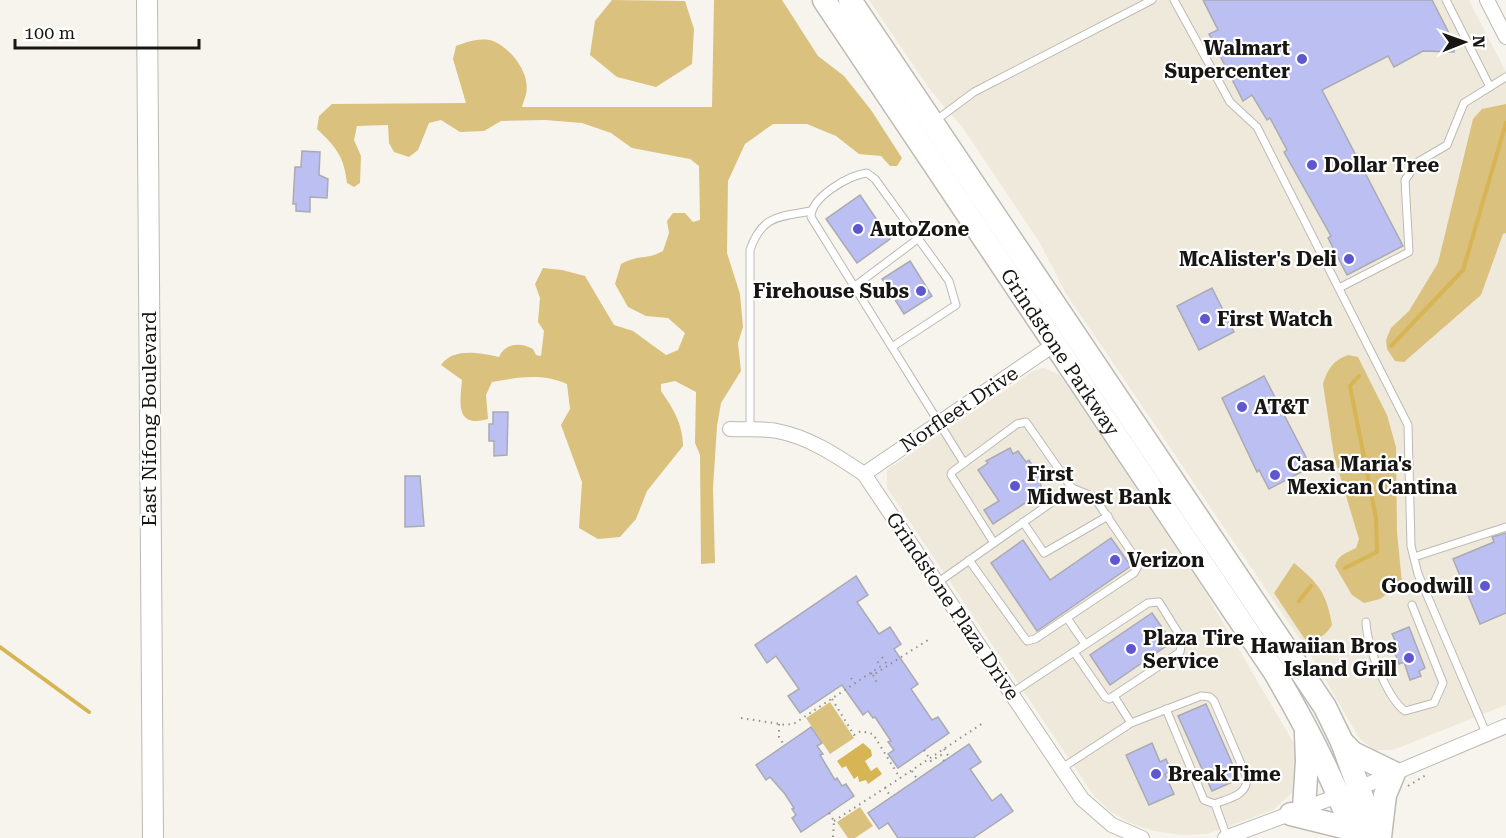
<svg xmlns="http://www.w3.org/2000/svg" width="1506" height="838" viewBox="0 0 1506 838" font-family="'Roboto Serif',serif">
<style>
.built{fill:#eee9db}
.green{fill:#dac17d}
.water{fill:#d7b454}
.lines{fill:none;stroke-linecap:round;stroke-linejoin:round}
.stream{stroke:#d7b454;stroke-width:4}
.building{fill:#bbbff2;stroke:#aaaab1;stroke-width:1.5}
.lane-casing{stroke:#bcbab3;stroke-width:9}
.street-casing{stroke:#bcbab3;stroke-width:16}
.secondary-casing{stroke:#bcbab3;stroke-width:22}
.primary-casing{stroke:#bcbab3;stroke-width:25}
.path{stroke:#93918c;stroke-width:2;stroke-dasharray:1.5 4.5;stroke-linecap:butt}
.lane{stroke:#fff;stroke-width:7}
.street{stroke:#fff;stroke-width:14}
.secondary{stroke:#fff;stroke-width:20}
.primary{stroke:#fff;stroke-width:22}
.poi-dot{fill:#5f57d0;stroke:#fff;stroke-width:2}
.labels{text-anchor:middle;stroke-width:4.5;stroke-linejoin:round;paint-order:stroke}
.poi-label{font-size:20px;font-weight:bold;fill:#171613;stroke:#fff;text-anchor:start}
.street-label{font-size:20px;fill:#171613;stroke:#fff}
</style>
<rect width="100%" height="100%" fill="#f7f4ed"/>
<g class="built">
<path d="M869 0H1469L1506 72V705L1393 750H1374L1359 738 1317 665 1065 292 1040 243 963 128 931 91Z"/>
<path d="M1044 368 1060 375 1204 590 1299 752 1296 789 1273 810 1207 834 1181 835 1154 831 1130 823 1111 812 1094 796 887 488V470L1035 370Z"/>
</g>
<g class="green">
<path d="M612 0 685 1 694 29 692 64 656 87 617 77 590 55 595 21Z"/>
<path d="M714 0H782L818 56 844 76 871 110 902 158 897 166H890L881 156 859 154 836 136 807 124H773L745 144 728 181 727 253 740 294 743 327 738 343 741 371 721 403 717 426 713 488 715 563 701 564 700 455 695 443 696 392 675 381 661 384V391C673 408 683 425 683 446L647 491 636 519 620 537 598 539 579 528 582 482 561 425 570 409 567 384C542 373 519 377 492 382L486 395 488 419C455 428 460 403 462 380L441 365C453 347 481 353 499 357 505 343 520 342 533 349L536 355 541 356 544 331 538 322 540 298 535 284 543 268 562 270 585 276 614 325 633 331 666 355 678 350 685 333 668 318 646 316 628 307 615 284 621 264C640 254 647 260 663 251L669 233 667 221 673 213H685L693 222 700 220 699 166 690 159 632 148 611 133 582 123 545 120 501 121 484 131 460 132 441 120 429 123 418 150 409 157 394 152 389 143 388 125 357 126 354 140 361 156 360 183 354 187 347 183C344 156 336 147 317 129L319 116 332 104 466 103 453 59 456 46C467 42 481 37 493 41 511 48 531 74 526 94 525 98 523 103 522 107H712Z"/>
<path d="M1506 104V233L1503 234 1481 295 1404 362 1395 361 1387 349 1386 340 1391 328 1409 311 1438 263 1473 119 1482 109Z"/>
<path d="M1348 355 1358 357 1387 415 1396 447 1397 532 1402 583 1380 599 1364 603 1352 595 1335 566C1338 555 1346 553 1356 548L1359 539 1334 456 1323 384C1328 368 1333 361 1348 355Z"/>
<path d="M1294 563C1319 584 1326 592 1332 625 1326 635 1319 639 1308 641L1304 638 1274 593Z"/>
<path d="M830 702 854 738 830 754 806 718Z"/>
<path d="M860 807 873 826 855 838H848L837 822Z"/>
</g>
<path class="water" d="M863 743 871 750 872 756 865 761 871 771 877 767 882 774 868 784 866 780 859 782 858 776 854 779 846 766 842 768 837 761Z"/>
<g class="lines">
<g class="stream">
<path d="M1391 346 1463 270 1506 123"/>
<path d="M1345 568 1377 552 1376 518 1350 386 1359 376"/>
<path d="M1299 601 1311 586"/>
<path d="M0 647 89 712"/>
</g>
</g>
<g class="building">
<path d="M1203 0H1432L1455 45 1454 52 1423 51 1394 67 1388 56 1322 90 1403 246 1347 275 1328 238 1331 236 1284 152 1287 150 1270 118 1267 120 1252 95 1243 101 1209 34 1218 30Z"/>
<path d="M302 151 320 152 319 175 328 179 327 198 310 197V212L296 211V204H293L295 167H301Z"/>
<path d="M860 195 890 239 857 263 826 219Z"/>
<path d="M910 261 932 296 904 314 882 279Z"/>
<path d="M1212 288 1234 332 1199 350 1177 306Z"/>
<path d="M1264 376 1311 467 1269 489 1259 470 1257 472 1222 398Z"/>
<path d="M493 412H508L507 455 494 456V441H489V424H493Z"/>
<path d="M1010 448 1013 454 1018 451 1026 462 1029 460 1039 476 1042 492 993 524 984 510 999 501 978 470 988 463 986 461Z"/>
<path d="M405 476H420L424 526 405 527Z"/>
<path d="M1506 533V613L1480 624 1453 559 1494 542 1492 537Z"/>
<path d="M1111 538 1131 566 1037 631 991 563 1023 540 1050 580Z"/>
<path d="M856 576 868 595 857 602 879 634 890 627 901 644 894 649 918 684 911 689 932 720 938 717 949 733 898 768 888 754 894 750 888 742 891 741 875 717 873 718 868 711 863 715 842 685 800 713 788 696 799 689 776 656 767 663 755 645Z"/>
<path d="M1152 613 1172 642 1110 685 1090 655Z"/>
<path d="M1409 627 1425 668 1419 671 1421 676 1410 680 1404 662 1399 664 1394 651 1399 649 1392 634Z"/>
<path d="M1206 704 1239 779 1212 791 1178 716Z"/>
<path d="M811 727 822 743 817 746 823 754 820 755 835 780 837 778 842 786 846 784 854 796 801 832 792 818 796 815 792 809 794 808 785 794 770 777 766 780 756 765Z"/>
<path d="M1152 743 1160 762 1166 759 1171 771 1165 774 1174 794 1149 805 1126 755Z"/>
<path d="M969 744 981 762 970 769 992 801 1001 794 1013 811 973 838H898L888 823 879 829 868 813Z"/>
</g>
<g class="lines">
<defs>
<g id="lane">
<path d="M1174 0 1230 102 1257 127 1408 425 1411 546 1418 574 1486 733"/>
<path d="M1446 0 1490 87"/>
<path d="M935 121 974 92 1152 0"/>
<path d="M855 286 919 238"/>
<path d="M1339 288 1409 252 1405 180 1418 162 1447 145 1464 103 1506 77"/>
<path d="M892 347 956 305 949 281 875 179 867 173C849 175 811 197 811 217L964 463"/>
<path d="M750 429V250C762 215 779 217 811 211"/>
<path d="M1023 522 1044 553 1108 516"/>
<path d="M1414 557 1506 527"/>
<path d="M969 560 1027 641 1035 639 1134 573 1138 566 1136 559 1094 497 1072 488"/>
<path d="M937 583C982 551 1027 520 1072 488L1026 422 1017 424 952 472 951 475 994 543"/>
<path d="M1067 618 1085 644"/>
<path d="M1366 622C1367 645 1386 697 1405 711L1434 703 1443 683 1412 605"/>
<path d="M1012 693 1024 685 1148 603 1159 602 1182 639 1180 652 1109 699 1105 697 1074 652"/>
<path d="M1166 709 1204 800 1215 804"/>
<path d="M1131 723 1201 696 1210 697 1214 701 1247 778C1247 796 1229 798 1215 804L1227 837"/>
<path d="M1062 768 1131 723 1114 696"/>
</g>
<g id="street">
<path d="M1487 0 1506 37"/>
<path d="M730 429C745 430 762 428 777 431 809 437 837 456 864 474L1082 799 1112 825 1142 838"/>
<path d="M864 474 1055 344"/>
<path d="M1225 838 1359 788 1506 726"/>
</g>
<path id="secondary" d="M147 0 153 838"/>
<g id="primary">
<path id="s1" d="M824 0 1274 671C1306 725 1334 778 1355 838"/>
<path d="M850 0 1325 707 1342 742 1377 838"/>
<path d="M1342 742 1353 753 1394 773 1385 795 1380 837"/>
<path d="M1304 809 1307 761 1306 733"/>
<path d="M1291 814 1351 829"/>
</g>
</defs>
<use href="#lane" class="lane-casing"/>
<use href="#street" class="street-casing"/>
<use href="#secondary" class="secondary-casing"/>
<use href="#primary" class="primary-casing"/>
<g class="path">
<path d="M882 657 888 666"/>
<path d="M871 673 873 675 928 640"/>
<path d="M873 675 877 683"/>
<path d="M851 678 855 683"/>
<path d="M832 699 854 735 861 731 873 734 900 778"/>
<path d="M741 718 786 725 795 723 881 666 877 661"/>
<path d="M779 724V737L784 745"/>
<path d="M944 749 949 757"/>
<path d="M924 750 931 761 941 755 944 761"/>
<path d="M912 771 917 779"/>
<path d="M1408 786 1426 775"/>
<path d="M885 788 983 723"/>
<path d="M829 813 834 821 833 838"/>
<path d="M834 821 885 788 891 797"/>
</g>
<use href="#lane" class="lane"/>
<use href="#street" class="street"/>
<use href="#secondary" class="secondary"/>
<use href="#primary" class="primary"/>
</g>
<g class="poi-dot">
<circle cx="1302" cy="59" r="6"/>
<circle cx="1312" cy="165" r="6"/>
<circle cx="858" cy="229" r="6"/>
<circle cx="1349" cy="259" r="6"/>
<circle cx="921" cy="291" r="6"/>
<circle cx="1205" cy="319" r="6"/>
<circle cx="1242" cy="407" r="6"/>
<circle cx="1275" cy="475" r="6"/>
<circle cx="1015" cy="486" r="6"/>
<circle cx="1115" cy="560" r="6"/>
<circle cx="1485" cy="586" r="6"/>
<circle cx="1131" cy="649" r="6"/>
<circle cx="1409" cy="658" r="6"/>
<circle cx="1156" cy="774" r="6"/>
</g>
<g class="labels">
<g class="poi-label">
<text x="1290" y="55" text-anchor="end">Walmart<tspan x="1290" dy="23">Supercenter</tspan></text>
<text x="1324" y="172">Dollar Tree</text>
<text x="870" y="236">AutoZone</text>
<text x="1337" y="266" text-anchor="end">McAlister's Deli</text>
<text x="909" y="298" text-anchor="end">Firehouse Subs</text>
<text x="1217" y="326">First Watch</text>
<text x="1254" y="414">AT&amp;T</text>
<text x="1287" y="471">Casa Maria's<tspan x="1287" dy="23">Mexican Cantina</tspan></text>
<text x="1027" y="481">First<tspan x="1027" dy="23">Midwest Bank</tspan></text>
<text x="1127" y="567">Verizon</text>
<text x="1473" y="593" text-anchor="end">Goodwill</text>
<text x="1143" y="645">Plaza Tire<tspan x="1143" dy="23">Service</tspan></text>
<text x="1397" y="653" text-anchor="end">Hawaiian Bros<tspan x="1397" dy="23">Island Grill</tspan></text>
<text x="1168" y="781">BreakTime</text>
</g>
<g class="street-label">
<text dy="7" stroke="none"><textPath href="#s1" startOffset="424">Grindstone Parkway</textPath></text>
<text transform="translate(959 409) rotate(-34)" y="7">Norfleet Drive</text>
<text transform="translate(149 419) rotate(-90)" y="7">East Nifong Boulevard</text>
<text transform="translate(953 606) rotate(56)" y="7">Grindstone Plaza Drive</text>
</g>
</g>
<g transform="translate(1464 42) rotate(89)" stroke="#ffffff" stroke-width="4.5" paint-order="stroke">
<path d="M0-4.5L10 22L0 15L-10 22Z" fill="#171613"/>
<text y="-9" font-size="16" font-weight="bold" text-anchor="middle" fill="#171613">N</text>
</g>
<path d="M15 39v9h184v-9" fill="none" stroke="#171613" stroke-width="3"/>
<text x="24" y="39" font-size="18" fill="#171613" stroke="#ffffff" stroke-width="4.5" paint-order="stroke">100 m</text>
</svg>
